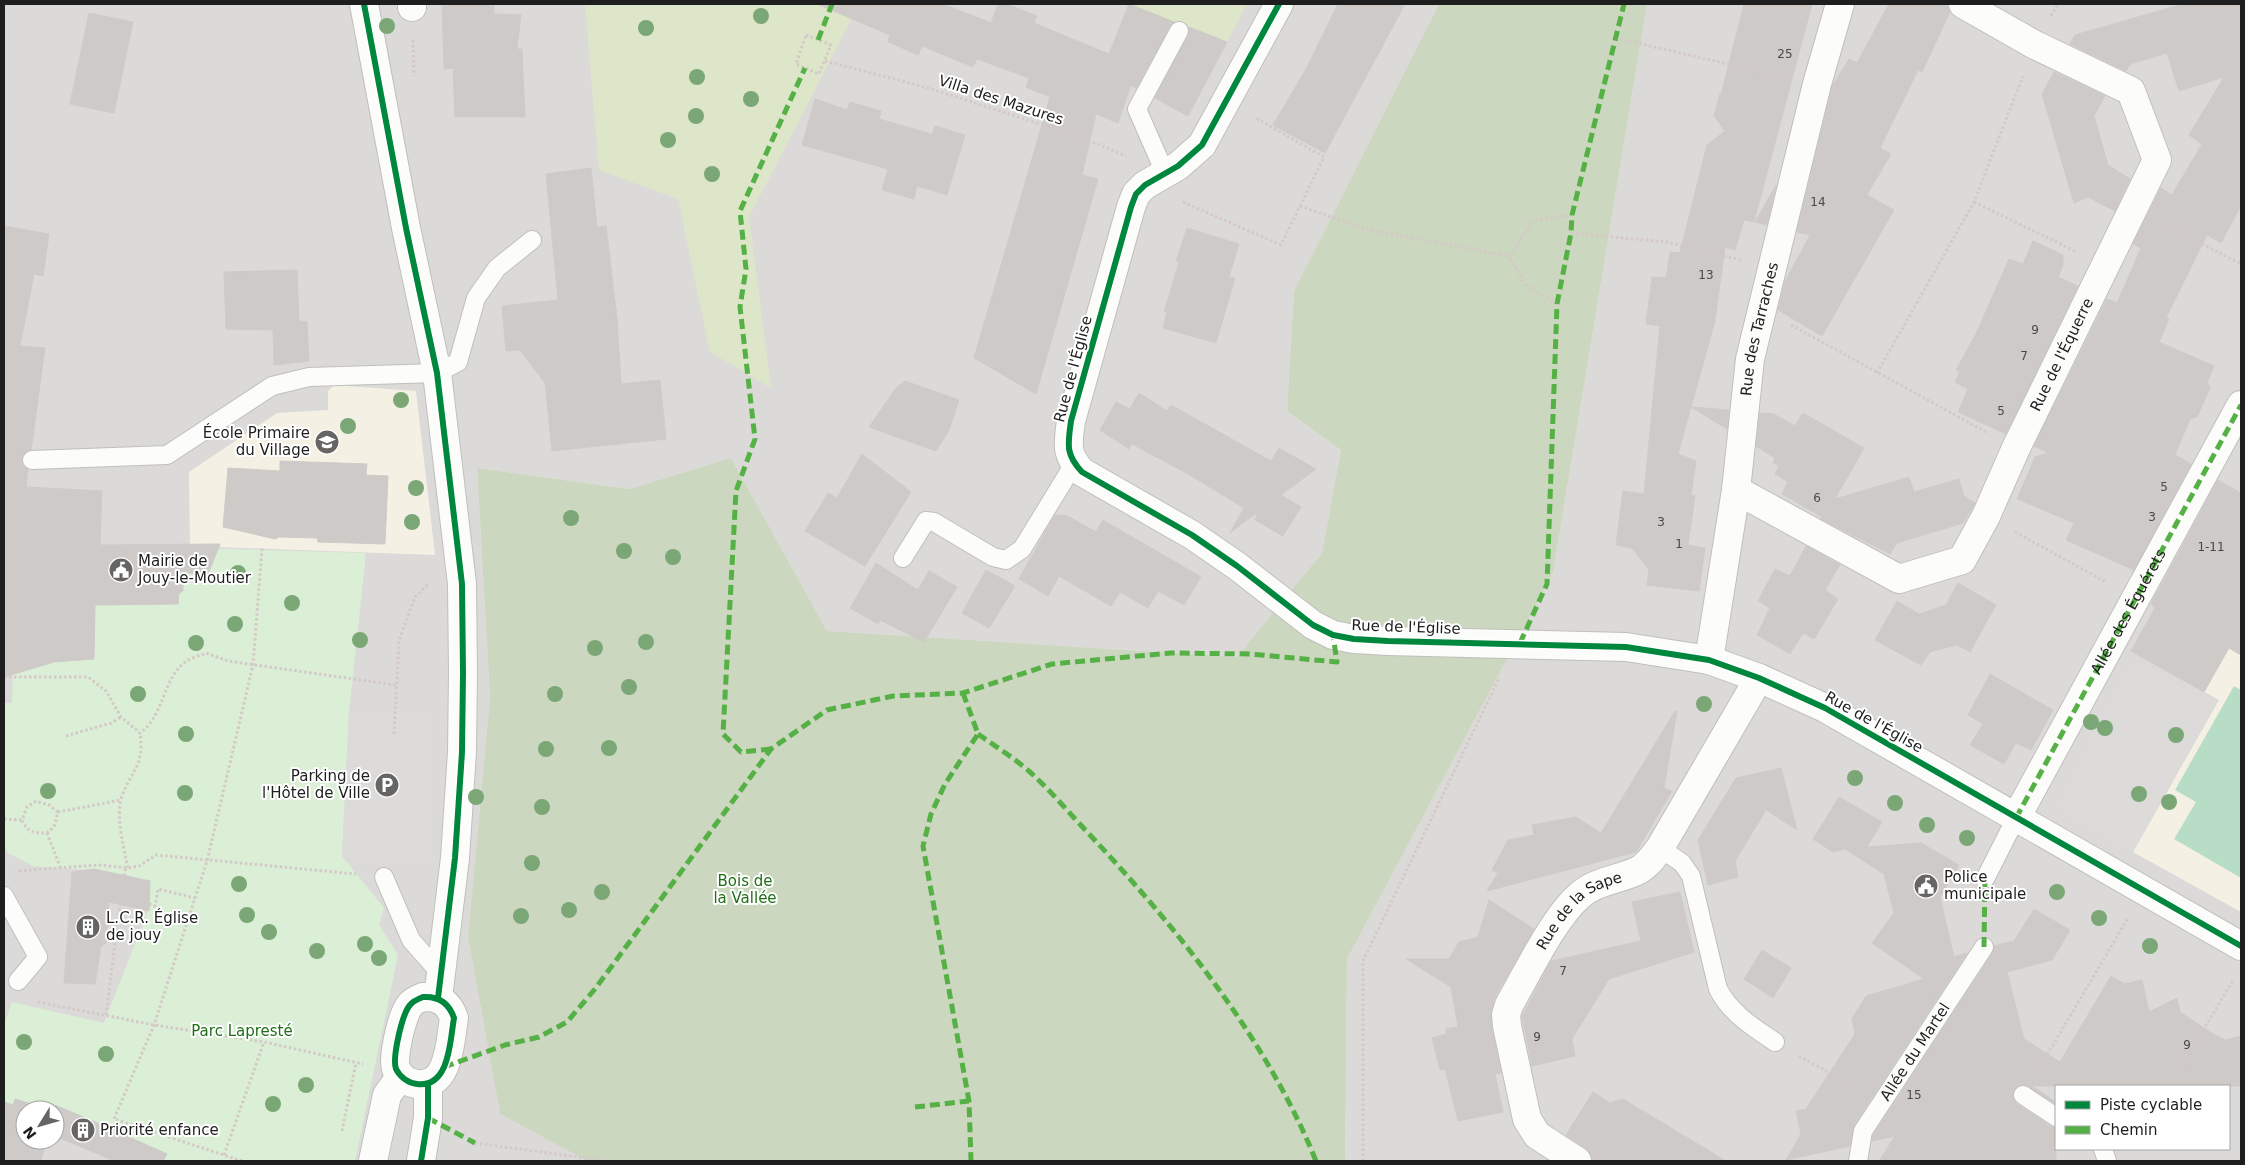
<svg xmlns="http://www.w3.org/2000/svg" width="2245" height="1165" viewBox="0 0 2245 1165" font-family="'DejaVu Sans',sans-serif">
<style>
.residential{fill:#dbdad8;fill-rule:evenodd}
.education{fill:#f4f1e4}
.grass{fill:#dde6c9}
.forest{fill:#ccd7bf}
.park{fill:#daefd5}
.pitch{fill:#b8ddc7}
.parking{fill:#dcdbda}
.building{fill:#cdcac8;stroke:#cecbc9}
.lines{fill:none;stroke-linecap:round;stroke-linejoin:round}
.lane-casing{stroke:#bfbfbd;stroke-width:20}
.street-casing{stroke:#bfbfbd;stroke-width:30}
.path{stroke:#d5c8c8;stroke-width:3;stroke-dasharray:2.5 2.5;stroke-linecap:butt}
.lane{stroke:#fcfcfb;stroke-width:18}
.street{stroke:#fcfcfb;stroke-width:28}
.quiet{stroke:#55b145;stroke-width:5;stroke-dasharray:10 5;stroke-linecap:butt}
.cycleway-casing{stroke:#fff;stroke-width:9}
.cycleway{stroke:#00873e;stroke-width:6}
.tree{fill:#7ba676}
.labels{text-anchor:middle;stroke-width:4;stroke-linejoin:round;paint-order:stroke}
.number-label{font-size:12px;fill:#4a4948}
.street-label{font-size:15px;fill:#1e1e1e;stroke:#fff}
.poi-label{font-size:15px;fill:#1e1e1e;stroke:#fff;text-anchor:start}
.park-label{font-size:15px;fill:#1f6f19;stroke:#fff}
</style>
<rect width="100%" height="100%" fill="#eceae7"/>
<g class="residential">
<path d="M4 4H1439L1294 291 1287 411 1341 450 1322 553 1238 657 827 631 731 458 629 489 477 468 490 697 468 937 500 1114 587 1161H4ZM25 1110H55V1140H25Z"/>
<path d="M1647 4H2241V1161H1345L1347 959 1553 573ZM2056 1086H2229V1149H2056Z"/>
</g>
<g class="education">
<path d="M334 385 416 391 435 555 190 546 189 472 277 413 328 410V391Z"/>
<path d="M2218 480 2241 493V912L2133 852 2219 700 2131 651 2155 608 2150 602Z"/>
</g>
<g class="grass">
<path d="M585 4H857L852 18 749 217 771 388 710 352 678 199 599 170Z"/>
<path d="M1129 4H1247L1227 42Z"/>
</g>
<path class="forest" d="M1439 4H1647L1553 573 1347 959 1345 1161H587L500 1114 468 937 490 697 477 468 629 489 731 458 827 631 1237 657 1322 553 1341 450 1287 411 1294 291Z"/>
<path class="park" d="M182 545 191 548 366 553 349 712 342 856 384 908 379 925 398 955 355 1161H148L124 1151 111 1130 56 1105 51 1110 15 1099 13 1105 4 1102V1025L12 1002 104 1023 148 911 150 881 88 870 33 866 8 853 4 846V703H12L13 669 54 662 94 659 95 594 137 604 178 603Z"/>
<path class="pitch" d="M2234 686 2241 690V878L2174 839 2196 802 2175 790Z"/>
<g class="parking">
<path d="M2135 660 2214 707 2133 852 2057 807Z"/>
<path d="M349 712 432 713 425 865 342 857Z"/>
</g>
<g class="building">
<path d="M442 4H494V14L521 15 517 49H522L525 117H455L453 68 444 69Z"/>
<path d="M817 4H943L991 23 998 4H1006L1037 16 1034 23 1109 54 1129 4 1174 22 1170 26 1136 88 1131 85 1118 123 1096 114 1082 175 1098 179 1036 394 974 358 1050 97 1026 87 1029 78 977 59 973 67 922 46 918 55 888 42 890 35Z"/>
<path d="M1338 4H1405L1325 153 1273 125 1306 69Z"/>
<path d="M1744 4H1812L1754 222 1744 220 1735 250 1725 247 1715 321 1691 407 1729 410 1727 429 1691 407 1678 454 1696 461 1691 495 1695 496 1688 545 1705 548 1699 591 1647 585 1649 570 1640 558 1632 548 1616 545 1623 491 1644 494 1660 326 1646 324 1652 277 1666 278 1670 252 1680 253 1707 145 1725 131 1714 116 1720 94 1721 95Z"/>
<path d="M1889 4H1947L1950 12 1922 72 1918 70 1880 148 1891 154 1867 195 1894 210 1822 336 1778 310 1785 282 1810 235 1797 232 1832 87 1849 59 1857 63Z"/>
<path d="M2183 4H2241V205L2221 243 2207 235 2166 318 2169 319 2159 342 2214 366 2207 382 2210 388 2197 417 2190 419 2175 455 2191 464 2134 570 2066 540 2074 523 2017 499 2035 457 2049 453 2034 446 2107 299 2117 303 2141 248 2133 244 2161 188 2172 195 2202 144 2189 135 2224 77 2179 91 2167 53 2130 64 2126 71 2070 44 2075 35Z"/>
<path d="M89 13 133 22 114 113 70 104Z"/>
<path d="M1189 27 1227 42 1188 116 1155 98 1188 36Z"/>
<path d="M2054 72 2105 96 2094 116 2108 165 2130 179 2115 211 2088 197 2074 203 2042 94Z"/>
<path d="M815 99 847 110 850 102 881 111 879 119 932 134 935 126 965 135 947 195 917 186 914 199 882 190 888 169 802 145Z"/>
<path d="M591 168 597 227 606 226 617 318 621 384 660 380 666 439 552 451 545 383 520 350 506 351 502 306 558 300 546 174Z"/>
<path d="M1776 185 1767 225 1755 222Z"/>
<path d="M4 226 49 234 43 276 34 274 20 346 45 348 31 450 23 455 21 460 23 466 28 470 26 487 102 491 100 545 220 544 208 574 183 573V591L179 593 178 604 95 605 94 659 54 662 4 677Z"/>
<path d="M1187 228 1239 244 1229 277 1235 278 1216 343 1163 328 1167 312H1164L1179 262 1176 261Z"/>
<path d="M2033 241 2063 255V266L2058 277 2078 286 2006 434 1958 412 1968 389 1955 382 1960 371 1956 370 1975 336 2009 259 2023 264Z"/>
<path d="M297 270 299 321 307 322 309 361 274 365 273 330 226 329 224 272Z"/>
<path d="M905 381 959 400 949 430 936 451 869 427 896 388Z"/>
<path d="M1139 393 1167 411 1171 405 1271 461 1279 448 1316 469 1281 495 1301 507 1283 536 1255 520 1257 515 1255 514 1230 533 1244 508 1188 474 1132 444 1129 449 1100 430 1116 402 1130 409Z"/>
<path d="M1760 413 1774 414 1795 426 1803 413 1864 448 1835 499 1909 477 1914 492 1959 479 1964 496 1975 503 1963 523 1897 543 1890 554 1821 519 1822 517 1782 494 1788 482 1775 474 1779 466 1773 463 1775 458 1756 446Z"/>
<path d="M862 454 911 492 865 566 805 531 828 493 837 498Z"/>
<path d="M280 461 367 464 366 475 388 476 385 544 318 542 317 538 279 537 275 539 223 527 228 468 280 471Z"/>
<path d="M2218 480 2241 493V655L2229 648 2204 692 2131 651 2155 608 2151 603Z"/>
<path d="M1055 515H1066L1096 532 1103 520 1201 577 1184 605 1158 591 1148 608 1120 592 1111 606 1059 576 1048 596 1019 579Z"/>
<path d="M1806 546 1840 565 1825 590 1838 599 1814 639 1803 633 1790 654 1757 635 1770 608 1758 601 1775 569 1790 576Z"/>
<path d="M876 563 918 590 929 571 957 587 924 642 880 620 878 624 850 608Z"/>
<path d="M986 570 1015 586 989 628 962 613Z"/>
<path d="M1958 583 1996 605 1970 652 1957 645 1944 648 1930 652 1921 665 1875 640 1897 601 1919 614 1946 605Z"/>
<path d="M1990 674 2053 710 2031 750 2016 743 2004 764 1970 745 1983 724 1968 715Z"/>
<path d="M1675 711H1677L1664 788 1672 791 1636 852 1487 891 1498 873 1492 870 1508 840 1534 835 1532 825 1576 817 1601 833Z"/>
<path d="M1781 768 1797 830 1766 810 1735 861 1738 877 1708 885 1698 840 1736 778Z"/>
<path d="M1839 797 1882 822 1867 847 1921 843 1959 865 1940 897 1954 957 1967 953 1854 1125 1850 1146 1786 1160 1801 1134 1796 1111 1806 1109 1855 1034 1852 1019 1866 996 1924 979 1872 943 1894 913 1884 874 1845 849 1833 852 1813 839Z"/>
<path d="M94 869 150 881 149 911 109 902 106 943 101 946 95 984 64 983 72 872Z"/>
<path d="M1680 892 1694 952 1609 979 1572 1039 1575 1056 1532 1066 1522 1017 1551 961 1641 941 1632 902Z"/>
<path d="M1489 900 1534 929 1495 997 1491 1011 1492 1029 1501 1073 1495 1074 1503 1112 1458 1121 1445 1069 1440 1070 1432 1038 1446 1034V1029L1458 1027 1451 987 1406 959H1449L1459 942 1478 937Z"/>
<path d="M2034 909 2070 930 2052 960 2007 972 2024 1039 2060 1062 2111 976 2125 984 2142 980 2149 1012 2177 998 2180 1012 2210 1032 2225 1040 2241 1036V1086H2032L2056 1102V1104L2028 1086 2019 1085 2012 1094 2017 1104 2050 1126 2056 1127V1161H1879L1895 1136 1872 1141 1873 1135 1993 953 1994 946 2014 941Z"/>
<path d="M1762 950 1791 968 1773 998 1744 979Z"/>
<path d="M1593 1092 1610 1103 1623 1099 1726 1161H1593L1591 1154 1586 1148 1566 1135Z"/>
<path d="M15 1099 51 1110H25V1140H46L41 1161H4V1102L13 1105Z"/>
<path d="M55 1105 102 1125 130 1134 129 1137 167 1154 163 1161H115L55 1136V1110H53Z"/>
</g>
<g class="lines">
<defs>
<g id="lane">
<path d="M1165 173 1137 109 1179 31"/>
<path d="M32 460 167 455 272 386 309 377 437 373 458 362 476 298 497 268 532 240"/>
<path d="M903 558 926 521 934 522 993 557 1006 560 1022 549 1074 464"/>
<path d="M1660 848 1682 863 1691 876 1718 989C1731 1014 1753 1027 1775 1042"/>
<path d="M384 877 411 940 441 974"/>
<path d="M1985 879 2016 818"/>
<path d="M4 896 38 957 18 981"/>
<path d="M2023 1095 2056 1117"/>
<path d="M2103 1149 2107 1161"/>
<path id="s1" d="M1858 1161 1863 1131 1984 947"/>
</g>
<g id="street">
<path d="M364 4 406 228 437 373 462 584 463 673 462 752 455 858 438 998"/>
<path d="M412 4V7"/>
<path d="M1279 4 1202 145 1178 166 1145 185 1136 194 1131 207 1071 421C1068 444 1065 454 1082 472L1192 535 1237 566 1313 625 1333 635 1354 639 1388 641 1626 647 1709 660 1759 678 1825 708 2241 946"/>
<path id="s2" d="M1736 490 1899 579 1962 560 1986 516 2016 448 2157 160 2131 91 2035 45 1963 4"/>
<path id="s3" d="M1709 660 1736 490 1750 359 1817 84 1840 4"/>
<path d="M2016 818 2241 405"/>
<path d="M423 997C439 996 449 1003 454 1018 450 1040 450 1088 417 1084 408 1083 400 1077 396 1069 392 1058 402 1014 410 1005 413 1001 418 999 423 997Z"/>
<path d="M373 1161 387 1095 401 1076"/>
<path d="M421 1161 428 1118V1084"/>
<path id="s4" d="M1577 1161 1537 1135 1527 1119 1507 1026 1506 1015 1509 1005C1527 974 1553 919 1579 896 1597 880 1619 880 1639 870 1648 865 1654 856 1660 848L1759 678"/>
</g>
</defs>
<use href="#lane" class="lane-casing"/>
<use href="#street" class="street-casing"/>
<g class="path">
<path d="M2051 16 2058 4"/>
<path d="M806 35 831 45 819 74 796 64Z"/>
<path d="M1615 38 1785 77"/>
<path d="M413 40 414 76"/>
<path d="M825 61 928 88 1078 136 1126 156"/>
<path d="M1183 202 1281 245 1324 157 1256 118"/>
<path d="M1974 202 2075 251"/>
<path d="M1300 206 1365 229 1509 256"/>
<path d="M2162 223 2241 264"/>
<path d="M1571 233 1667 242 1741 260"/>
<path d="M1557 304 1526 285 1509 256 1535 220 1572 215"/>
<path d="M1791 325 1988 433"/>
<path d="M1877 373 1974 202 2023 76"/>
<path d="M4 436 15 438"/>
<path d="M2015 532 2106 582"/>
<path d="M4 677H88L106 691 121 717 140 733C164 716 163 679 184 663 190 658 199 656 206 653L228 661 396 685"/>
<path d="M394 734 399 640 415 597 429 583"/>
<path d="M66 736 111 723 121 717"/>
<path d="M58 812 49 805 36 801 27 807 22 820C28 833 34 833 47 833L54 827 58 812 121 800"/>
<path d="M4 819 22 820"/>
<path d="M47 833 61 869"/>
<path d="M128 868C124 850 116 817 121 799 130 771 145 768 140 733"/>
<path d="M19 871 98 865 128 868 139 866 156 855 356 874"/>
<path d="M124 876 126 867"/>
<path d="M149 904 155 906 158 889 195 898"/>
<path d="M38 1002 154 1025 264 1042 363 1064"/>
<path d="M106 1015 120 904"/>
<path d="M1799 1056 1857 1088"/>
<path d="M2037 1072 2128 918"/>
<path d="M2169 1086 2234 979"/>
<path d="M342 1131 356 1063"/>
<path d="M475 1143 607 1161"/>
<path d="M224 1155 264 1042"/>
<path d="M242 1161 114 1119 154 1025 207 861 253 665 262 548"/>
<path d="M1363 1161V961L1499 678"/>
</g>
<use href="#lane" class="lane"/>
<use href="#street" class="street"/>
<g class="quiet">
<path d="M818 40 832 4"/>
<path d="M1520 643 1547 584 1557 304 1571 233 1572 215 1624 4"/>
<path d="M963 693 978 734 945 784 931 814 923 846 969 1101 971 1161"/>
<path d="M978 734C995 746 1014 758 1030 772 1051 791 1070 814 1090 835 1178 929 1268 1041 1316 1161"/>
<path d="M771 749 741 752 723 734 736 491 755 439 740 307 746 269 740 211 805 68"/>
<path id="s5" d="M2016 818 2241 405"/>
<path d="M1984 947 1985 879"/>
<path d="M444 1067 505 1045 539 1037 567 1022 595 989 771 749 827 710 893 696 963 693 1052 664 1171 653 1250 654 1337 662 1333 635"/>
<path d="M915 1107 969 1101"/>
<path d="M428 1118 475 1143"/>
</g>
<defs>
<g id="cycleway">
<path d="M364 4 406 228 437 373 462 584 463 673 462 752 455 858 438 998"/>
<path d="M1279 4 1202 145 1178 166 1145 185 1136 194 1131 207 1071 421C1068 444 1065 454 1082 472L1192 535 1237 566 1313 625 1333 635 1354 639 1388 641 1626 647 1709 660 1759 678 1825 708 2241 946"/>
<path d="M423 997C439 996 449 1003 454 1018 450 1040 450 1088 417 1084 408 1083 400 1077 396 1069 392 1058 402 1014 410 1005 413 1001 418 999 423 997Z"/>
<path d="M421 1161 428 1118V1084"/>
</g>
</defs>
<use href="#cycleway" class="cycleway-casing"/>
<use href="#cycleway" class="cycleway"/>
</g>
<g class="tree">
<circle cx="761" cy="16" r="8"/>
<circle cx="387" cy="26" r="8"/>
<circle cx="646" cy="28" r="8"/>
<circle cx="697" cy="77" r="8"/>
<circle cx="751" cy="99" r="8"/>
<circle cx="696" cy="116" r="8"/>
<circle cx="668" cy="140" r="8"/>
<circle cx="712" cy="174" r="8"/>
<circle cx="401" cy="400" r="8"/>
<circle cx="348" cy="426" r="8"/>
<circle cx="416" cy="488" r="8"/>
<circle cx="571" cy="518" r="8"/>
<circle cx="412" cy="522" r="8"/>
<circle cx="624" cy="551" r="8"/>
<circle cx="673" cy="557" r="8"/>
<circle cx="238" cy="573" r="8"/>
<circle cx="292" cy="603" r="8"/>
<circle cx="235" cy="624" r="8"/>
<circle cx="360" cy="640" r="8"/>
<circle cx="646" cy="642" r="8"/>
<circle cx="196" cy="643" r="8"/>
<circle cx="595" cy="648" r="8"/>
<circle cx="629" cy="687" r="8"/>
<circle cx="138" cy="694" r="8"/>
<circle cx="555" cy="694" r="8"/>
<circle cx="1704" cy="704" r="8"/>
<circle cx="2091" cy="722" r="8"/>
<circle cx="2105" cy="728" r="8"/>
<circle cx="186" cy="734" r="8"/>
<circle cx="2176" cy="735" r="8"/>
<circle cx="609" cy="748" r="8"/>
<circle cx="546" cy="749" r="8"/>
<circle cx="1855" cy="778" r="8"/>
<circle cx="48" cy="791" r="8"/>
<circle cx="185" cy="793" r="8"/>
<circle cx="2139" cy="794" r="8"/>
<circle cx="476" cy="797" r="8"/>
<circle cx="2169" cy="802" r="8"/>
<circle cx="1895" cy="803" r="8"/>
<circle cx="542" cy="807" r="8"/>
<circle cx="1927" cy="825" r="8"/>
<circle cx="1967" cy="838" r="8"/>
<circle cx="532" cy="863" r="8"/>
<circle cx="239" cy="884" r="8"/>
<circle cx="602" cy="892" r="8"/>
<circle cx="2057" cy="892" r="8"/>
<circle cx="569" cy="910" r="8"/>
<circle cx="247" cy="915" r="8"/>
<circle cx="521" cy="916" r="8"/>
<circle cx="2099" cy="918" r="8"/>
<circle cx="269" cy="932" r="8"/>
<circle cx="365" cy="944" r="8"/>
<circle cx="2150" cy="946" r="8"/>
<circle cx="317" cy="951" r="8"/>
<circle cx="379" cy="958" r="8"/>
<circle cx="24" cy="1042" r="8"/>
<circle cx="106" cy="1054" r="8"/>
<circle cx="306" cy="1085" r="8"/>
<circle cx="273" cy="1104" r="8"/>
</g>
<defs>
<symbol id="school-disc" viewBox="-11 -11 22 22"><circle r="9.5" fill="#666564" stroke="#fff"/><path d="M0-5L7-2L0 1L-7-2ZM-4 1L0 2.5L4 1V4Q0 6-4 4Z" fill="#fff"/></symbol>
<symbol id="civic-disc" viewBox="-11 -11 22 22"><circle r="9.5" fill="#666564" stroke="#fff"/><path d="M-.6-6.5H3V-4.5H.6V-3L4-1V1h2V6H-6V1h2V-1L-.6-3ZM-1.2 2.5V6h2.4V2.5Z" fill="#fff"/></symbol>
<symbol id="parking-disc" viewBox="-11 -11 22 22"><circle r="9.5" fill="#666564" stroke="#fff"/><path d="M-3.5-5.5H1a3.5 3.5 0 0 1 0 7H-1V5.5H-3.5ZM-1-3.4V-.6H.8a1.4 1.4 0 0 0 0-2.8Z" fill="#fff"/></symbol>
<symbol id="building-disc" viewBox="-11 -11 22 22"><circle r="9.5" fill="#666564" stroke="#fff"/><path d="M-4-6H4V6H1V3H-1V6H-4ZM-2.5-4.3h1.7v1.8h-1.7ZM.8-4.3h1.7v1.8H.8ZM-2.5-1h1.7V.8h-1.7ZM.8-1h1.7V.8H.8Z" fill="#fff"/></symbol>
</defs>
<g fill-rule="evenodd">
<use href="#school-disc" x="313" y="428" width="28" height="28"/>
<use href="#civic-disc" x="107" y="556" width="28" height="28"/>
<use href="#parking-disc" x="373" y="771" width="28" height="28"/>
<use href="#civic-disc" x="1912" y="872" width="28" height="28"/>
<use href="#building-disc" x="74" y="913" width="28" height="28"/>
<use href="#building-disc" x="69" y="1116" width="28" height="28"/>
</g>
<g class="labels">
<g class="number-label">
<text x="1785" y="58">25</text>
<text x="1818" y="206">14</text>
<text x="1706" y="279">13</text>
<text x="2035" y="334">9</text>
<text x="2024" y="360">7</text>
<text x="2001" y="415">5</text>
<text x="2164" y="491">5</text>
<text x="1817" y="502">6</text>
<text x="2152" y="521">3</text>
<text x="1661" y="526">3</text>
<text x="1679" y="548">1</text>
<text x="2211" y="551">1-11</text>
<text x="1563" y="975">7</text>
<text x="1537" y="1041">9</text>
<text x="2187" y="1049">9</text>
<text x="1914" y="1099">15</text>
</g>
<g class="street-label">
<text transform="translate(1001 100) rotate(18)" y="5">Villa des Mazures</text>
<text dy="5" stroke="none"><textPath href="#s3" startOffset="335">Rue des Tarraches</textPath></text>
<text dy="5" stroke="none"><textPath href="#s2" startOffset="480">Rue de l'Équerre</textPath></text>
<text transform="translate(1073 369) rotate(-75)" y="5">Rue de l'Église</text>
<text dy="5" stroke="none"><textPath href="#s5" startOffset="235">Allée des Éguérets</textPath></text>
<text transform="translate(1406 627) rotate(2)" y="5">Rue de l'Église</text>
<text transform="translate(1874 722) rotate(29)" y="5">Rue de l'Église</text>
<text dy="5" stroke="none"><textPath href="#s4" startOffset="304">Rue de la Sape</textPath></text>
<text dy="5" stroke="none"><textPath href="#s1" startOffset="125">Allée du Martel</textPath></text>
</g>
<g class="poi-label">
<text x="310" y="438" text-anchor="end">École Primaire<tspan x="310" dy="17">du Village</tspan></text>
<text x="138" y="566">Mairie de<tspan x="138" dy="17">Jouy-le-Moutier</tspan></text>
<text x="370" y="781" text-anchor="end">Parking de<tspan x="370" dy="17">l'Hôtel de Ville</tspan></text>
<text x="1944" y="882">Police<tspan x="1944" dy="17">municipale</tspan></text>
<text x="106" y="923">L.C.R. Église<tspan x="106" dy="17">de jouy</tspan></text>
<text x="100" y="1135">Priorité enfance</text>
</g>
<g class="park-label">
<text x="745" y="886">Bois de<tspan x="745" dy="17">la Vallée</tspan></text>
<text x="242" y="1036">Parc Lapresté</text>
</g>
</g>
<rect width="2245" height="1165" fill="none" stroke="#1e1e1e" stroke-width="10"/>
<rect x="2055" y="1085" width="175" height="65" fill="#ffffff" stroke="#a5a5a5"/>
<rect x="2065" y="1101" width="25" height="8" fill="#00873e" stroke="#a5a5a5"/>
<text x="2100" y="1110" font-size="15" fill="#1e1e1e">Piste cyclable</text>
<rect x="2065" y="1126" width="25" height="8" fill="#55b145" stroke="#a5a5a5"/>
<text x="2100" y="1135" font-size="15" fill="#1e1e1e">Chemin</text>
<g transform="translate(40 1125) rotate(233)"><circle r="24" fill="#ffffff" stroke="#a5a5a5"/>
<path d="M0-4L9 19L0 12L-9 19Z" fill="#666564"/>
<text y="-8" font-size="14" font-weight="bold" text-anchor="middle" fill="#1e1e1e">N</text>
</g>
</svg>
